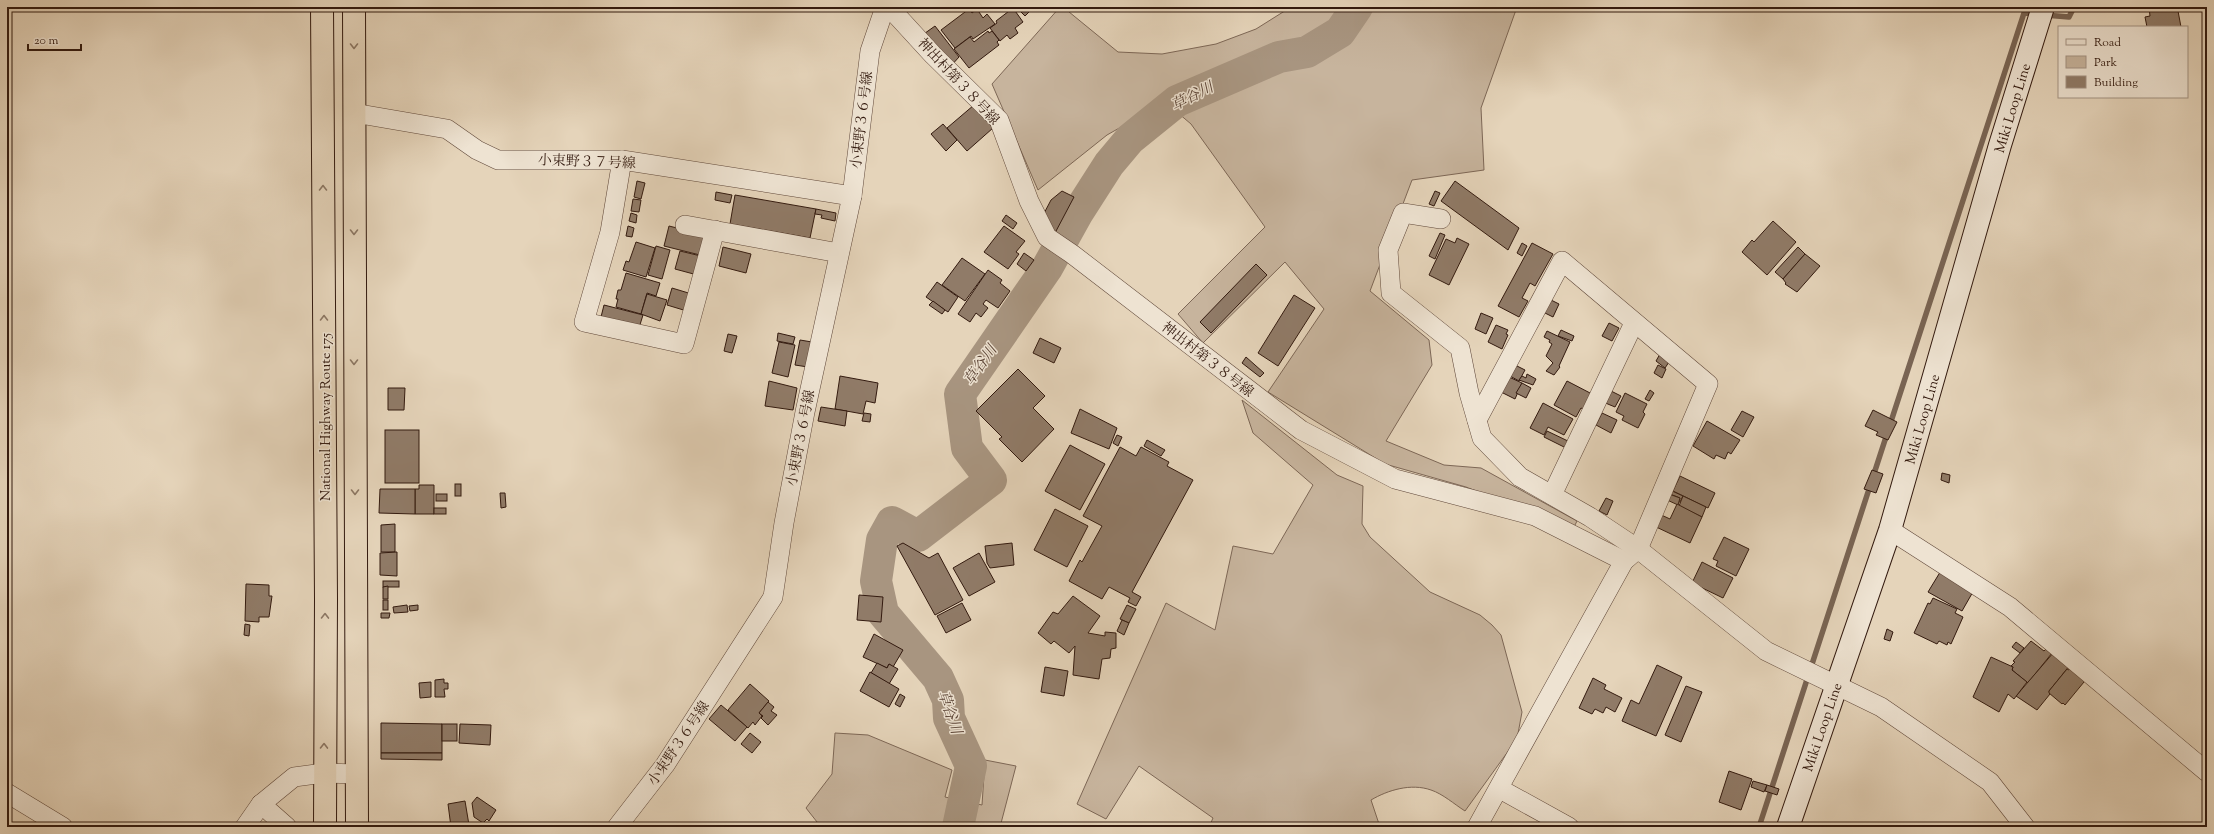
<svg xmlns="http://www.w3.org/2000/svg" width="2214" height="834" viewBox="0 0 2214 834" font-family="'Sorts Mill Goudy','Noto Serif JP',serif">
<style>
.green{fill:#c7b49d;stroke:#7d6756}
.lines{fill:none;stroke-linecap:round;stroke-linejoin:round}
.stream{stroke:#796453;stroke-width:5.5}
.river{stroke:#a89580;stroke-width:32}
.building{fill:#907b68;stroke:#331a0f}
.street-casing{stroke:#60483a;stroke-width:20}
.secondary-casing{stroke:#331a0f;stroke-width:24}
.highway-casing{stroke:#331a0f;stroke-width:24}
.street{stroke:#eee3d2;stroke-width:19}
.secondary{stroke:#eee3d2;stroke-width:22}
.highway{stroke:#e5d4ba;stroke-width:22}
.oneway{stroke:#8c7764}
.labels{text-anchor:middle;stroke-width:3;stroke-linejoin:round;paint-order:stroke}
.street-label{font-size:14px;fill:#331a0f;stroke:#eee3d2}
.water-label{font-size:15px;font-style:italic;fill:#5c4537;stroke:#eee3d2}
</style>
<rect width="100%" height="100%" fill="#e5d4ba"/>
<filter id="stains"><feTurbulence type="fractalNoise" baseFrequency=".005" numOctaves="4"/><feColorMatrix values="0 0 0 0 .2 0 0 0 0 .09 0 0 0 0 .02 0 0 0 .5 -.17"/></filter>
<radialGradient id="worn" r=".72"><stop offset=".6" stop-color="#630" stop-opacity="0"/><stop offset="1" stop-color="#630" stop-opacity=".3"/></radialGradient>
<g class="green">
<path d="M1060 7H1063L1118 52 1162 54 1216 44 1256 29 1291 7H1517L1481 108 1484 170 1412 180 1370 291 1429 340 1432 365 1386 441 1444 465 1481 468 1577 521 1573 529 1466 487 1385 464 1268 392 1324 309 1285 262 1203 343 1178 314 1265 227 1191 124 1165 102 1107 135 1038 190 992 84Z"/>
<path d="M1242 400 1337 475 1363 486 1362 524 1370 537 1430 592 1480 615 1492 625 1501 635 1522 712 1517 739 1465 811C1454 804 1443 794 1431 790 1411 783 1388 790 1371 800L1380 827H1209L1213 818 1139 766 1106 819 1077 804 1166 603 1215 630 1233 546 1273 554 1313 485 1253 433Z"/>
<path d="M835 733 868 735 952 770 945 797 982 805 985 760 1016 766 1000 827H821L806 808 832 774Z"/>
</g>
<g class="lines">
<g class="stream">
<path d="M2045 15 2069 17 2074 7"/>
<path d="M1759 827 2024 13 2037 14"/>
</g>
<path class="river" d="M958 827 971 766 949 718 948 700 938 678 883 613 876 581 882 540 892 522 918 536 991 480 967 448 960 394 1047 268 1077 214 1109 164 1130 139 1177 101 1279 57 1307 52 1340 32 1357 7"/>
</g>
<g class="building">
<path d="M1016 7H1034L1025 16Z"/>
<path d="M2149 7H2174L2175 11H2178L2181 27H2147L2145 17 2150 16Z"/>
<path d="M1013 8 1023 22 1015 28 1018 33 1010 39 1007 35 1000 41 990 28 997 23 996 21Z"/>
<path d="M969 9 972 13 977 9 983 18 987 14 995 24 973 39 971 36 955 48 941 30Z"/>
<path d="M935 26 959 57 950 67 921 36Z"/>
<path d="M988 31 989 33 992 31 999 40 997 42 999 45 969 68 954 49 970 37 974 42Z"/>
<path d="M974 105 993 128 967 151 947 128Z"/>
<path d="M943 124 957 140 946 151 931 134Z"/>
<path d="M637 181 645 183 641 199 634 197Z"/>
<path d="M1455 181 1519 228 1508 250 1441 201Z"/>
<path d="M1062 191 1074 197 1055 233 1040 221 1051 200Z"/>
<path d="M1435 191 1440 193 1434 206 1429 204Z"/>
<path d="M716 192 732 195 730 203 715 200Z"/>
<path d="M735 195 816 209 810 238 730 224Z"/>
<path d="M633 199 641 200 639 212 631 211Z"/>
<path d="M816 209 836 213 835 221 821 218 822 215 815 214Z"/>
<path d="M631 213 637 215 636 223 629 221Z"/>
<path d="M1006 215 1017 223 1013 229 1002 221Z"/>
<path d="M1773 221 1796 242 1767 275 1742 252 1752 240 1754 242Z"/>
<path d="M628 226 634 228 632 237 626 236Z"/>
<path d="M669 226 709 236 704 256 664 246Z"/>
<path d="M1004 226 1025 241 1016 252 1019 254 1008 269 984 252Z"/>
<path d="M1440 233 1445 235 1435 259 1429 256Z"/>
<path d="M1457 238 1469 244 1449 285 1429 275 1446 239 1455 243Z"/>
<path d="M636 242 655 248 646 277 623 270 626 261 629 262Z"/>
<path d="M1522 243 1527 246 1522 256 1517 253Z"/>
<path d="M1532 243 1553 254 1535 286 1530 283 1522 298 1528 301 1519 317 1498 306Z"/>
<path d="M656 246 670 250 662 279 648 275Z"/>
<path d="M723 247 751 254 746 273 719 266Z"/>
<path d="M1798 247 1805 254 1783 279 1775 272Z"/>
<path d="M680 251 705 257 701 276 675 269Z"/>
<path d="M1024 253 1034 260 1026 271 1017 264Z"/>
<path d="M1805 254 1820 266 1797 292 1785 284 1786 283 1783 279Z"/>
<path d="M962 258 985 274 965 301 942 285Z"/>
<path d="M1256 264 1267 275 1211 333 1200 322Z"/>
<path d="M988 270 1002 280 1000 283 1010 291 998 308 986 300 983 304 988 308 981 317 976 313 970 322 958 314Z"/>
<path d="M626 273 660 283 656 296 647 293 641 314 616 307 618 299H616L618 290H621Z"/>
<path d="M937 282 958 297 948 312 926 297Z"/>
<path d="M672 288 695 295 690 312 667 305Z"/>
<path d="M647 294 667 300 660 321 641 314Z"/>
<path d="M1294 295 1315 308 1278 366 1258 353Z"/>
<path d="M1547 298 1559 304 1553 317 1541 311Z"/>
<path d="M933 301 945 310 942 314 929 305Z"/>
<path d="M604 305 643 315 638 331 600 321Z"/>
<path d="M1481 313 1493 318 1486 334 1475 329Z"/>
<path d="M1609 323 1619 328 1612 341 1602 336Z"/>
<path d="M1496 325 1508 330 1506 334 1508 335 1502 349 1488 342Z"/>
<path d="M1561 330 1574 336 1572 341 1558 336Z"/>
<path d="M1547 331 1570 342 1559 366 1560 367 1554 375 1546 371 1553 363 1546 356 1552 344 1549 342 1550 340 1544 337Z"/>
<path d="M778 333 795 337 793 344 777 341Z"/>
<path d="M728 334 737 336 732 353 724 351Z"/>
<path d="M1040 338 1061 348 1054 363 1033 353Z"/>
<path d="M800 340 812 342 808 367 795 365Z"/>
<path d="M779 342 795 345 788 377 772 373Z"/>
<path d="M1660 354 1671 359 1665 368 1656 361Z"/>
<path d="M1246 357 1264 373 1260 377 1242 363Z"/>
<path d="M1515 365 1525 370 1519 381 1510 376Z"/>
<path d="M1658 365 1666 369 1662 378 1654 373Z"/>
<path d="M1018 369 1045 396 1033 408 1054 429 1022 462 999 439 1002 437 976 411Z"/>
<path d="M1527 374 1536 379 1533 385 1519 380 1522 376 1526 378Z"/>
<path d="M840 376 878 383 875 403 866 401 863 414 835 409Z"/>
<path d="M1509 377 1522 383 1515 399 1501 392Z"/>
<path d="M769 381 797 388 793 410 765 406Z"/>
<path d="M1567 381 1592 394 1583 409 1581 408 1576 417 1554 405Z"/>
<path d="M1522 383 1531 388 1526 398 1516 393Z"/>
<path d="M388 388H405L404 410H388Z"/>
<path d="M1609 390 1621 396 1615 407 1603 402Z"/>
<path d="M1650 390 1654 393 1649 401 1645 399Z"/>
<path d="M1625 393 1647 404 1643 412 1645 414 1638 428 1622 420 1624 416 1616 412Z"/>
<path d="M1543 403 1573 419 1564 435 1548 427 1544 435 1530 428Z"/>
<path d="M821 407 847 411 845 426 818 421Z"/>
<path d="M1080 409 1117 428 1109 449 1071 433Z"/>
<path d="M1873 410 1897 422 1888 440 1876 435 1878 432 1865 426Z"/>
<path d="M1742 411 1754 417 1743 437 1731 430Z"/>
<path d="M864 413 871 414 870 422 862 421Z"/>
<path d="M1602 413 1617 420 1611 433 1596 425Z"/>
<path d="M1707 421 1740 440 1731 454 1728 452 1725 459 1716 455 1714 459 1693 446Z"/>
<rect x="385" y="430" width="34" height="53"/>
<path d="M1547 431 1570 442 1566 448 1544 437Z"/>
<path d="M1117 435 1122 437 1118 446 1113 443Z"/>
<path d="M1147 440 1165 450 1161 456 1144 446Z"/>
<path d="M1070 445 1105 464 1080 510 1045 491Z"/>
<path d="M1120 447 1136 456 1141 447 1169 462 1167 466 1193 480 1132 592 1141 597 1136 606 1128 602 1130 598 1109 587 1102 599 1069 581 1080 560 1082 562 1102 526 1083 516Z"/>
<path d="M1872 470 1883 474 1876 493 1864 489Z"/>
<path d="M1942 473 1950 475 1949 483 1941 480Z"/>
<path d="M1680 476 1715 493 1708 508 1673 491Z"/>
<rect x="455" y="484" width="6" height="12"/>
<path d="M419 485H434V514H415V489H419Z"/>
<path d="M380 489H415V514L379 513Z"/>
<path d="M1672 491 1683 496 1680 502H1678L1680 498 1670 494Z"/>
<path d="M500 493H505L506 507 501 508Z"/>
<rect x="436" y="494" width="11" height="7"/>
<path d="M1669 494 1680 498 1678 505 1665 499Z"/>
<path d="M1683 496 1706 507 1702 517 1679 506Z"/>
<path d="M1606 498 1613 501 1607 515 1599 511Z"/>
<path d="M1677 504 1702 517 1690 543 1652 525 1657 513 1670 519Z"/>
<rect x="434" y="508" width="12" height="6"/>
<path d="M1055 509 1088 526 1067 567 1034 550Z"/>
<path d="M395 524V552H381V525Z"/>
<path d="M1724 537 1749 549 1736 576 1716 566 1718 561 1713 559Z"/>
<path d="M903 543 929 558 938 553 963 600 935 615 897 546Z"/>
<path d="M1012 543 1014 565 990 568 987 563 985 546Z"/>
<path d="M397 552V576L380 575V553Z"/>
<path d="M979 553 995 582 969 596 953 568Z"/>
<path d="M1702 562 1733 578 1723 598 1692 583Z"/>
<path d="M1942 569 1974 590 1962 611 1928 592Z"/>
<rect x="383" y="581" width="16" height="6"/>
<path d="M246 584 269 585V596H272L269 617H259V622L245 621Z"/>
<path d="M388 586V599H383V587Z"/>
<path d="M859 595 883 597 881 622 857 620Z"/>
<path d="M1073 596 1100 616 1088 633 1105 636V632L1116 633V648L1111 649 1110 658 1102 659 1099 679 1073 675 1075 646 1069 653 1054 641 1051 644 1038 633 1053 612 1058 614Z"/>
<path d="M1933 598 1957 609 1955 613 1963 617 1951 644 1948 642 1947 645 1939 641 1937 644 1914 633 1928 603 1930 604Z"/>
<rect x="383" y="600" width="5" height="10"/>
<path d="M962 603 971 620 946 633 937 616Z"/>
<path d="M407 605 408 612 394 613 393 607Z"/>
<path d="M418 605V610L410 611 409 606Z"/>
<path d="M1127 605 1136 609 1129 623 1120 619Z"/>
<path d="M381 613H390L389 618H381Z"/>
<path d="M1122 620 1129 623 1124 635 1117 631Z"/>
<path d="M245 624 250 625 249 636 244 635Z"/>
<path d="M1887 629 1893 632 1890 641 1884 639Z"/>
<path d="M874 634 903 650 893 667 889 664 887 668 863 657Z"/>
<path d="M2031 641 2044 651 2046 649 2052 653 2028 683 2012 670 2013 667 2011 666 2015 662 2013 661Z"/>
<path d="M2016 642 2024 648 2020 653 2012 647Z"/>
<path d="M2054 652 2070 665 2049 691 2050 694 2037 710 2016 696Z"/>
<path d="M1991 657 2013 667 2012 670 2027 682 2014 699 2008 694 1999 712 1973 697Z"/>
<path d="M877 663 887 668 889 664 898 669 889 684 871 673Z"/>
<path d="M1657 665 1682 677 1656 736 1622 721 1631 700 1639 704Z"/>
<path d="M1045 667 1068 671 1064 696 1041 692Z"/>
<path d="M2071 667 2085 679 2084 682 2065 705 2063 703 2062 704 2049 693V691L2067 669 2069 670Z"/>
<path d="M870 672 899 689 889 707 860 691Z"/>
<path d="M1593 678 1606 685 1604 689 1622 698 1615 712 1606 707 1603 713 1595 709 1592 714 1579 708Z"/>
<path d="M444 679V683H448V689H444L445 697H435V680Z"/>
<path d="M431 682V697L420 698 419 683Z"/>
<path d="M750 684 769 701 759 713 762 716 755 725 753 722 748 728 728 710Z"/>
<path d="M1686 686 1702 692 1681 742 1665 735Z"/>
<path d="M900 694 905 697 900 707 895 704Z"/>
<path d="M768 702 774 707 771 711 777 715 768 725 761 718 763 716 759 713Z"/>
<path d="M721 705 747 727 735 741 709 719Z"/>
<path d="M381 723 442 724V753H381Z"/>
<rect x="442" y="724" width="15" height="17"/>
<path d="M460 724 491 725 490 745 459 743Z"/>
<path d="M750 733 761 742 752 753 741 744Z"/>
<path d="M381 753H442V760L381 759Z"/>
<path d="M1729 771 1752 779 1741 810 1719 802Z"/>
<path d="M1753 781 1767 785 1764 792 1751 787Z"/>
<path d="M1767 785 1779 789 1777 795 1765 791Z"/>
<path d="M477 797 496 810 489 821 487 819 483 823 474 817 472 803Z"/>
<path d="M465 801 469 825 451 827 448 804Z"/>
</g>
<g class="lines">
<defs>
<g id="street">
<path d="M889 7 933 55 999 120 1029 201 1047 237 1072 254 1301 430 1395 479 1535 516 1624 561 1638 549 1708 384 1562 261 1477 420"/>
<path d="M354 113 447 129 477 150 498 160H622L852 196"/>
<path d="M622 160 610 232 584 322 684 344 715 230"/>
<path d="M1441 219 1403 213 1388 250 1391 293 1460 348 1469 393 1482 438 1520 477 1590 517 1638 549 1766 651 1881 707 1990 782 2025 827"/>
<path d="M685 225 839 253"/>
<path d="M1552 495 1634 323"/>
<path d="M1890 530 2010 607 2207 772"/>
<path d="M1500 789 1569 827"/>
<path d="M7 793 63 827"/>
<path d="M245 827 261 804"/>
<path d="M287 827 261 804 294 777 324 773 357 774"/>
<path d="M617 827 665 765 773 597 784 523 805 412 852 196 870 51 885 7"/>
<path d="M1477 827 1624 561"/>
</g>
<path id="secondary" d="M1788 827 1890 530 2000 145 2043 7"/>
<g id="highway">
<path d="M322 7 326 599 325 827"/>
<path d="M354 7 357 827"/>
</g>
</defs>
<use href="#street" class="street-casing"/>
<use href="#secondary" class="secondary-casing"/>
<use href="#highway" class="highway-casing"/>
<use href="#street" class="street"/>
<use href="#secondary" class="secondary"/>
<use href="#highway" class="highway"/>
</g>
<defs><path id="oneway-chevron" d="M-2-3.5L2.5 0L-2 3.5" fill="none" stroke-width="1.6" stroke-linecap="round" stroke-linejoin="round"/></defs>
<g class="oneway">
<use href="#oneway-chevron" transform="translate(354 46) rotate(90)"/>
<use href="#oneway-chevron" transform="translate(323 188) rotate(-90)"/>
<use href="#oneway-chevron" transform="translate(354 232) rotate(90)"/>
<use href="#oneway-chevron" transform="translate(324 318) rotate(-90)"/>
<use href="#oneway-chevron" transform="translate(354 362) rotate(90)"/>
<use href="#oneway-chevron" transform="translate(355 492) rotate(90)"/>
<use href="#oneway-chevron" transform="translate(325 616) rotate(-89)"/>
<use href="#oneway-chevron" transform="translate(324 746) rotate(-89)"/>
</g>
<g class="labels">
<g class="street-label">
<text transform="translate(959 81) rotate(47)" y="5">神出村第３８号線</text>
<text transform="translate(2012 108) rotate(-73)" y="5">Miki Loop Line</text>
<text transform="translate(861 120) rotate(-83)" y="5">小束野３６号線</text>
<text transform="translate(587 161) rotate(2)" y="5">小束野３７号線</text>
<text transform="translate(1208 359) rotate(38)" y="5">神出村第３８号線</text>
<text transform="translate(325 417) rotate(-90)" y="5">National Highway Route 175</text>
<text transform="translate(1922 419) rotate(-74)" y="5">Miki Loop Line</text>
<text transform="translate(800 438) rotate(-79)" y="5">小束野３６号線</text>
<text transform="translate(1822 727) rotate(-71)" y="5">Miki Loop Line</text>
<text transform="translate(678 743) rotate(-56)" y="5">小束野３６号線</text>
</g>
<g class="water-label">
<text transform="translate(1192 96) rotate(-27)" y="5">草谷川</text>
<text transform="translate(980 365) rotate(-55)" y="5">草谷川</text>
<text transform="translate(950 712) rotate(71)" y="5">草谷川</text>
</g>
</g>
<rect width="2214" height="834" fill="none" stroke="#e5d4ba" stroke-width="24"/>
<rect x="8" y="8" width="2198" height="818" fill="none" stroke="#331a0f" stroke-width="2"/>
<rect x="12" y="12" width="2190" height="810" fill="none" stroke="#331a0f"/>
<rect x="2058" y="26" width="130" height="72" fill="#eee3d2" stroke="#a39384"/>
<rect x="2066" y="39" width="20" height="6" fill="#eee3d2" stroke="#a39384"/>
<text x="2094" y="46" font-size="12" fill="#331a0f">Road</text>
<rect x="2066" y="56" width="20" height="12" fill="#c7b49d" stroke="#a39384"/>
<text x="2094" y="66" font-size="12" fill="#331a0f">Park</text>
<rect x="2066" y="76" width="20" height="12" fill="#907b68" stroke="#a39384"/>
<text x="2094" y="86" font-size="12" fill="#331a0f">Building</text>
<path d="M28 44v6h53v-6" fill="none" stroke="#331a0f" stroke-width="2"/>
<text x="34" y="44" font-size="12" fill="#331a0f" stroke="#eee3d2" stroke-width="3" paint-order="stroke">20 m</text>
<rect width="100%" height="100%" filter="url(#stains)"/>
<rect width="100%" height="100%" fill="url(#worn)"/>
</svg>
